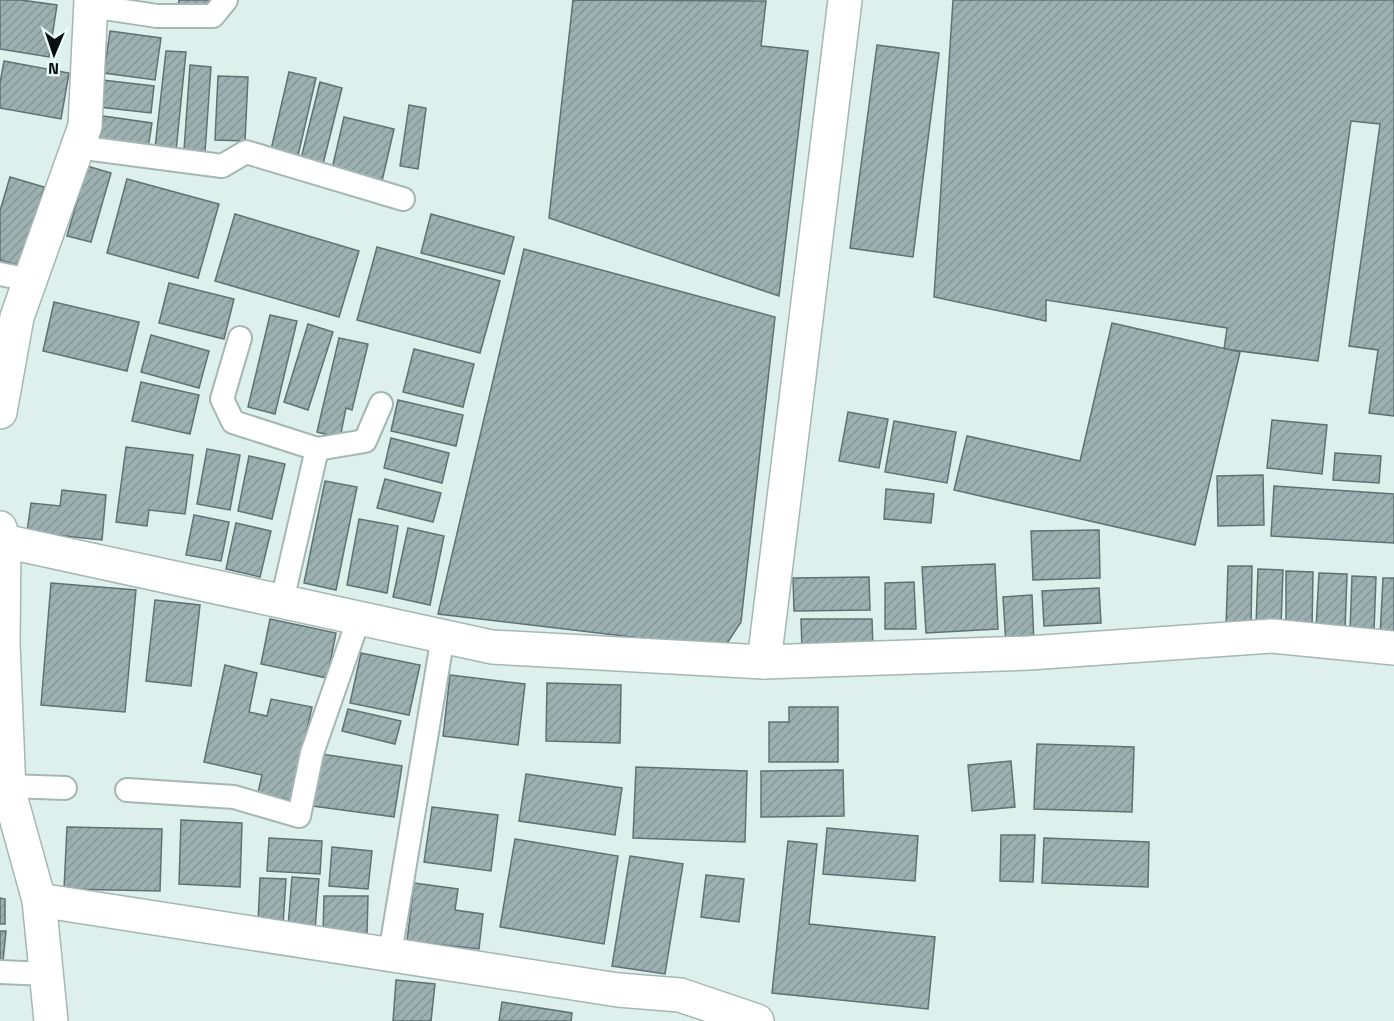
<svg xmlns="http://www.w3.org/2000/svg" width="1394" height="1021" viewBox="0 0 1394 1021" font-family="'Titillium Web',sans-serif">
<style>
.building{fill:url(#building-hatch);stroke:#607173;stroke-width:1.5}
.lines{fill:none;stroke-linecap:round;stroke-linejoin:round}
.lane-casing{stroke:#a5b7b3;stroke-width:26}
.street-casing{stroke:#a5b7b3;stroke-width:36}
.lane{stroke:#fff;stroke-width:22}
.street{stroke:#fff;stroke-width:33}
</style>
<defs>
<pattern id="building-hatch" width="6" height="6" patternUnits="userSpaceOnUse" patternTransform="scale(1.5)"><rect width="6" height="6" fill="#9db0b1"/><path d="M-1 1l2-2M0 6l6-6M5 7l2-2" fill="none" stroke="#869697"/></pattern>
</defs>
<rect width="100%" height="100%" fill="#ddf0eb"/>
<g class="building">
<path d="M0 0H21L57 5 49 57 0 49Z"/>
<path d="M179 0H211L210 8 178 5Z"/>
<path d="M573 0 766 1 761 46 808 51 779 296 549 218Z"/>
<path d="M953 0H1394V416L1369 413 1378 350 1349 346 1380 124 1351 121 1318 361 1224 349 1227 328 1046 300V321L934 297Z"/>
<path d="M110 31 161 38 155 80 104 73Z"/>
<path d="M877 45 939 53 913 257 850 248Z"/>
<path d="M166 51 186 52 176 151 155 148Z"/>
<path d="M4 61 69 73 61 119 0 108V83Z"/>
<path d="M190 65 211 67 205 152 184 150Z"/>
<path d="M289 72 316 78 297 160 270 154Z"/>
<path d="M218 76 248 77 245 141 215 140Z"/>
<path d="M102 80 154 86 151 113 99 107Z"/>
<path d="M320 82 342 88 322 168 300 163Z"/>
<path d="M409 105 426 108 418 169 400 166Z"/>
<path d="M103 116 152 123 148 148 99 142Z"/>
<path d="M344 117 394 129 382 181 332 169Z"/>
<path d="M87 166 111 173 91 242 67 236Z"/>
<path d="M10 177 44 187 21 266 0 260V211Z"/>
<path d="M127 179 219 204 198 278 107 253Z"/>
<path d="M235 214 359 251 339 317 215 281Z"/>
<path d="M431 214 514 237 504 274 421 253Z"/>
<path d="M377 247 500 281 480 353 357 320Z"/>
<path d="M524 249 775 317 741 622 724 648 438 614Z"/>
<path d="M169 283 234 299 224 339 159 323Z"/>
<path d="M54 302 139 322 127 371 43 351Z"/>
<path d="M270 315 297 321 275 414 248 407Z"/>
<path d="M1112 323 1240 352 1195 545 954 490 967 436 1080 461Z"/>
<path d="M308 324 333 332 308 410 284 402Z"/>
<path d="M151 335 209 351 199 388 141 372Z"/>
<path d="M339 338 368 344 352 410 346 408 340 438 317 432Z"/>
<path d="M414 349 474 364 463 407 403 392Z"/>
<path d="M141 382 199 395 190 434 132 421Z"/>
<path d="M398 400 463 415 456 446 391 431Z"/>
<path d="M848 412 888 419 879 468 839 461Z"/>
<path d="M1272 420 1327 425 1322 474 1267 468Z"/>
<path d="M894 421 956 432 947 483 885 472Z"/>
<path d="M391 438 449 453 442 483 384 468Z"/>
<path d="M126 447 193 455 185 514 149 510 147 526 116 522Z"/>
<path d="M207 449 240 455 230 510 197 504Z"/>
<path d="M1335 453 1381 456 1379 483 1333 480Z"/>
<path d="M249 456 285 464 272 519 238 511Z"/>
<path d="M1263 475 1264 525 1218 526 1217 476Z"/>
<path d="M385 479 441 493 433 522 377 508Z"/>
<path d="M325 481 357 487 336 590 304 583Z"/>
<path d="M1274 486 1394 494V543L1271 536Z"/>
<path d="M886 489 934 494 931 523 884 519Z"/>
<path d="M62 490 106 495 102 540 27 532 31 503 60 506Z"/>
<path d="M194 515 229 522 221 561 186 555Z"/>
<path d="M359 519 398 526 387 593 347 585Z"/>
<path d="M236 523 271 531 260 577 226 569Z"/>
<path d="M408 528 444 536 430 605 393 597Z"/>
<path d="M1099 530 1100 578 1033 580 1031 531Z"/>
<path d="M995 564 998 629 926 633 922 567Z"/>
<path d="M1228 566H1252L1251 627H1226Z"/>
<path d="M1258 569 1283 570 1281 627 1256 626Z"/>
<path d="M1286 571 1313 572 1312 628H1286Z"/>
<path d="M1319 573 1347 574 1345 630 1316 629Z"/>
<path d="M1352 576 1376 577 1374 631H1350Z"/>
<path d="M869 577 870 610 794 611 793 578Z"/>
<path d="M1383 578H1394V638L1380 637Z"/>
<path d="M914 582 916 629H885V583Z"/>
<path d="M51 583 136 590 125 712 41 705Z"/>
<path d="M1099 588 1101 623 1044 626 1042 591Z"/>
<path d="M1032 595 1034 644 1006 645 1003 597Z"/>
<path d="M155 600 200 605 191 686 146 681Z"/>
<path d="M270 619 336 633 327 678 261 664Z"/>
<path d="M801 619H872L873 649 802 650Z"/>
<path d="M361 653 420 665 409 715 350 703Z"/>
<path d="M225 665 257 673 249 712 267 716 271 699 312 707 291 800 258 793 262 775 204 762Z"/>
<path d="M450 675 525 684 518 745 443 736Z"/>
<path d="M547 683 621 685 620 743 546 741Z"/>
<path d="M789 707H838V762H769V722H789Z"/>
<path d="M348 709 401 721 395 744 342 731Z"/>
<path d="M1037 744 1134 747 1132 812 1034 809Z"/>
<path d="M321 754 402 766 394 817 313 806Z"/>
<path d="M1011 761 1015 807 972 811 968 765Z"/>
<path d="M636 767 747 771 745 842 633 838Z"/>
<path d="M843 770 844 816 761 817V771Z"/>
<path d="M526 774 622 788 615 835 519 821Z"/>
<path d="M432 807 498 815 491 871 424 862Z"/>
<path d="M181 820 242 823 240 887 179 884Z"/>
<path d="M67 827 162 829 160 891 64 889Z"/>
<path d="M827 828 918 836 915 881 823 874Z"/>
<path d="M1001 835H1035L1033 882 1000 881Z"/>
<path d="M269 838 322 841 320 874 267 871Z"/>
<path d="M1044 838 1149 842 1148 887 1042 883Z"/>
<path d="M515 839 618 856 604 944 500 927Z"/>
<path d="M788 841 817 844 809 924 935 937 928 1009 772 993Z"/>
<path d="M332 847 372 851 368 889 329 886Z"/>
<path d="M630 856 683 864 665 974 612 966Z"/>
<path d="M706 875 744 879 739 922 701 917Z"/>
<path d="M292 877 319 879 315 930 288 927Z"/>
<path d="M260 878 286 879 283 925 258 924Z"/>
<path d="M414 883 458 889 455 910 483 914 479 949 407 941Z"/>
<path d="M324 896H368L367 935 323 934Z"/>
<path d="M0 898 5 899V924H0Z"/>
<path d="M0 931H6L3 961H0Z"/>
<path d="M396 980 435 984 431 1021H393Z"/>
<path d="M502 1002 572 1013 571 1021H499Z"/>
</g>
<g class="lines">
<defs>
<g id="lane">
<path d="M91 6 157 16H213L226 0"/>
<path d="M77 147 222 166 246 152 403 199"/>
<path d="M0 274 30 280"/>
<path d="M240 338 222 399 233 422 317 449 365 441 381 404"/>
<path d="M282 601 317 449"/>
<path d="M9 786 65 788"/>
<path d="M127 790 234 797 299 816 312 753 359 618"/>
<path d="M390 954 443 636"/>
<path d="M0 972 47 974"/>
</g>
<g id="street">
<path d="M0 412 17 317 85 126 91 0"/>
<path d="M0 528 4 541 3 644 9 792 39 900 51 1021"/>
<path d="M4 541 492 647 764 662 1029 653 1272 636 1394 648"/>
<path d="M764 662 845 0"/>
<path d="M39 900 618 990 680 995 757 1021"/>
</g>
</defs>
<use href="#lane" class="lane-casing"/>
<use href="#street" class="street-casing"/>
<use href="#lane" class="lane"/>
<use href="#street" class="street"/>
</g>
<g transform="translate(54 54) rotate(182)" stroke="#eafdf9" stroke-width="4.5" paint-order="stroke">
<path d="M0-4.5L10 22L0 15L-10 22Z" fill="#080f0d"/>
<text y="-9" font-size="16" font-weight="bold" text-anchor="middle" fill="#080f0d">N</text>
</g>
</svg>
